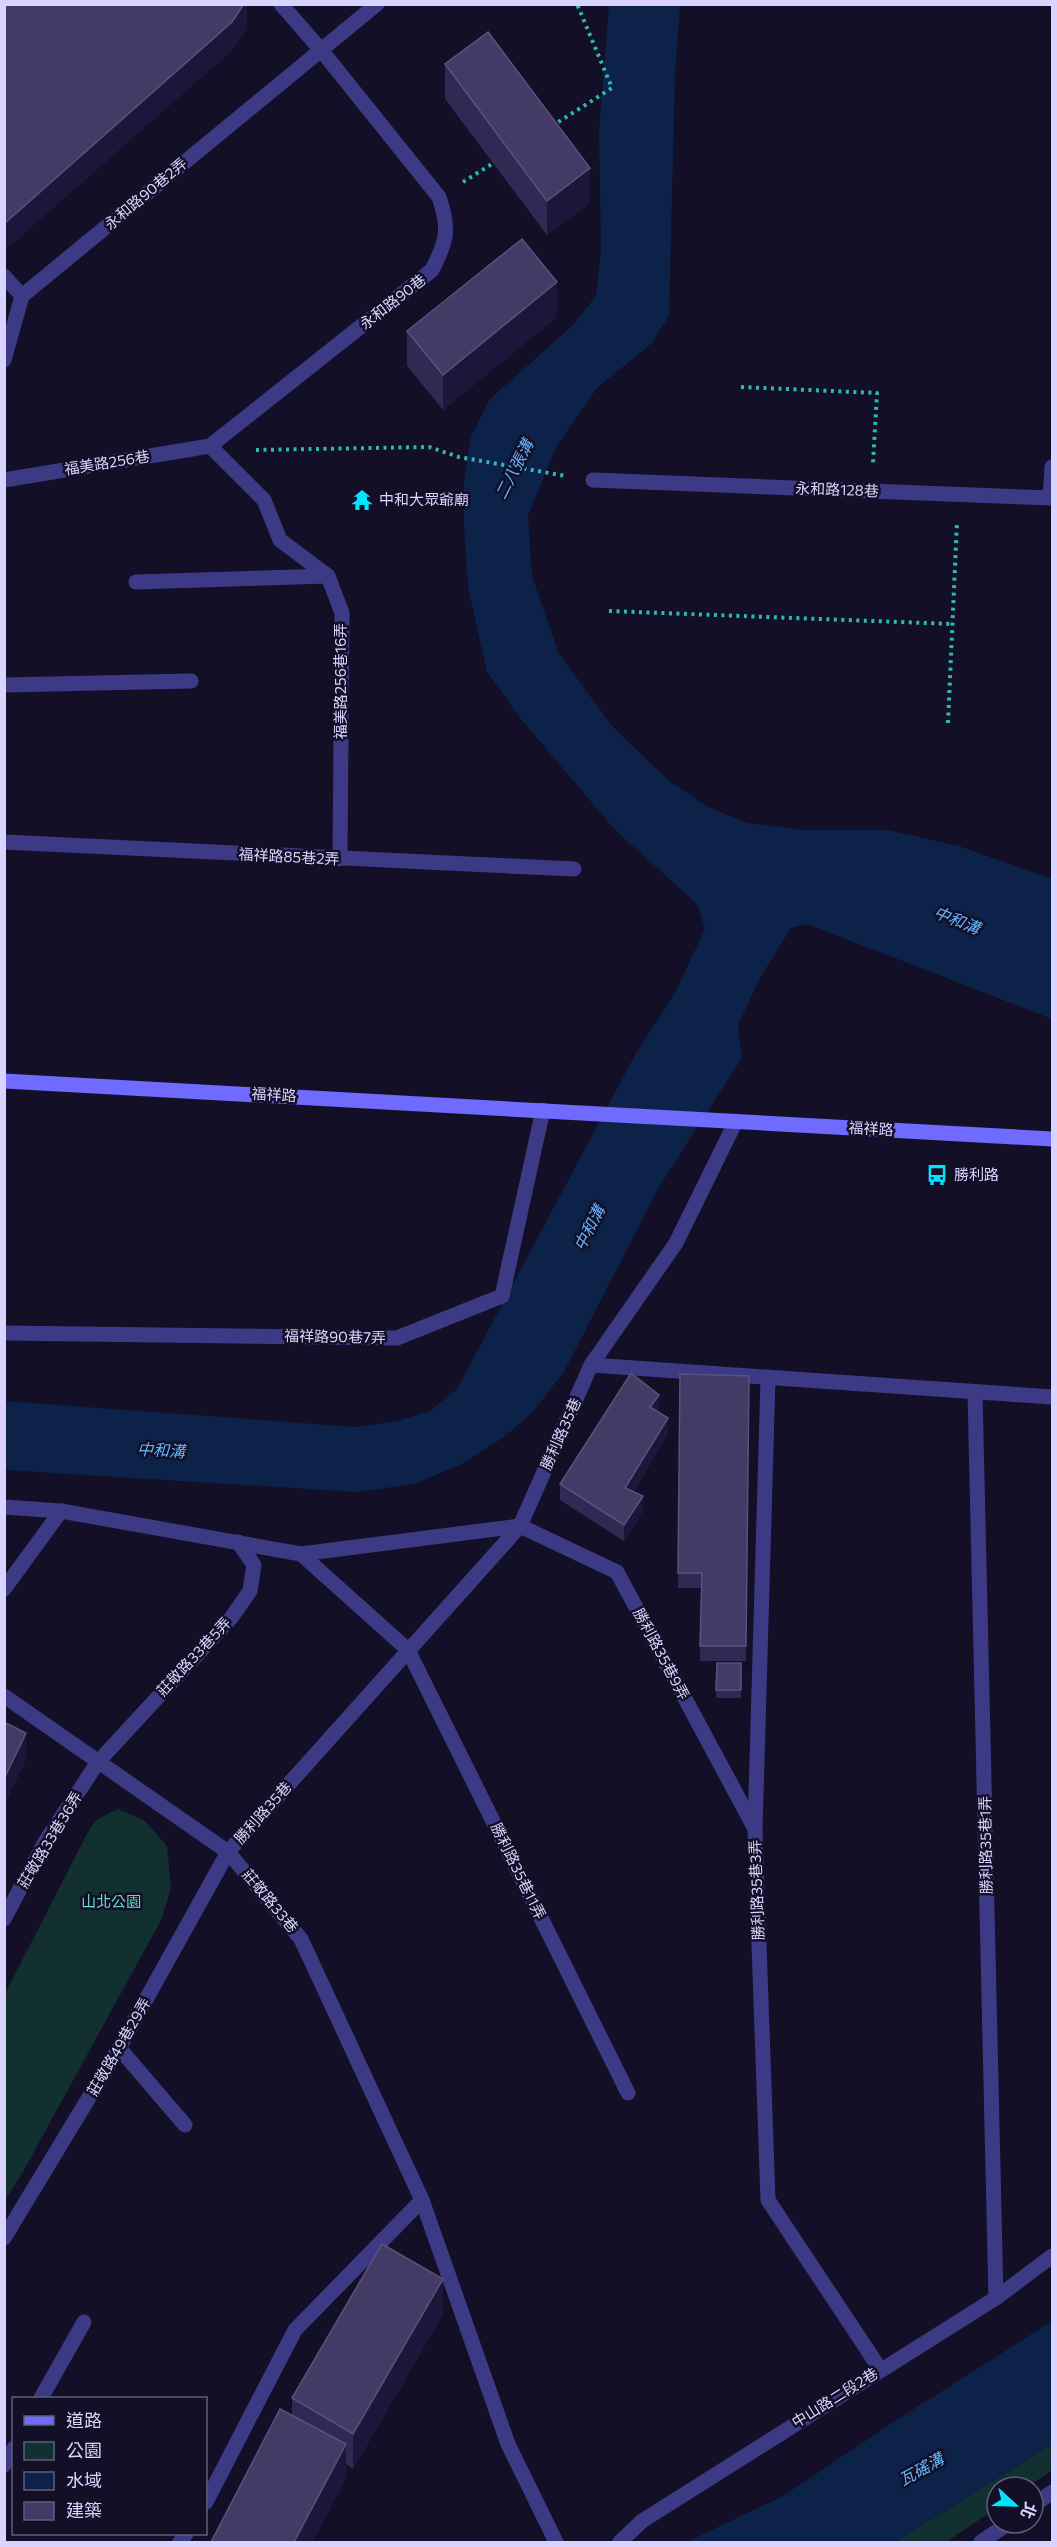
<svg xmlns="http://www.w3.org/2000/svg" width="1057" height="2547" viewBox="0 0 1057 2547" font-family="Commissioner,'Noto Sans TC',sans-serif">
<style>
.green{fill:#12302f}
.water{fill:#0c2248}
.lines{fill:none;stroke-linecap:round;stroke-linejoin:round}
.path{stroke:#2fb8b0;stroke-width:4;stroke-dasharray:3 4.5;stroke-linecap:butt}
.lane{stroke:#3d3a85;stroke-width:15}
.secondary{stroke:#6f6bff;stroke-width:15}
.wall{fill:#312854}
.shaded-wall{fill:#1d163a}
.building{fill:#433a66;stroke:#5a527e;stroke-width:1.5}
.labels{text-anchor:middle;stroke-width:5;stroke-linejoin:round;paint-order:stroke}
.street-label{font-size:15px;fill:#d9d4ff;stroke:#130f26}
.poi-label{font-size:15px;fill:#d9d4ff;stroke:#130f26;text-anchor:start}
.park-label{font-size:15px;fill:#5fe0c0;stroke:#130f26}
.water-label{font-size:16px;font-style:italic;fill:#62b6ff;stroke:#130f26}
</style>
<rect width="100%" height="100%" fill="#130f26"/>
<g class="green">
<path d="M118 1809 145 1821 167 1846 171 1889 161 1920 24 2170 5 2200V1994L89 1830 96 1820Z"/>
<path d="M1052 2444V2470L1028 2487H997V2508L946 2542H895Z"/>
</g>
<g class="water">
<path d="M609 5H680L675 74 669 316 651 344 597 388 556 447 528 516 532 576 559 654 613 727 667 779 706 806 747 823 804 830H887L959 846 1052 879V1019L807 924 791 928 760 978 738 1025 742 1058 659 1187 565 1370 534 1411 504 1437 460 1465 414 1484 357 1492 5 1470 4 1401 357 1427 397 1421 430 1411 457 1389 636 1053 675 993 705 929 697 904 615 830 521 719 487 672 468 587 464 525V480L471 437 489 400 574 324 596 296 601 248 599 132Z"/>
<path d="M1052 2321V2444L895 2542H687L783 2496 898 2419Z"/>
</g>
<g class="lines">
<g class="path">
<path d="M552 126 612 88 577 4"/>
<path d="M463 182 495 162"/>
<path d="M741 387 877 393 873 463"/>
<path d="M256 450 429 447 459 457 566 476"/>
<path d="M609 611 952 624"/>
<path d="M948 723 957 522"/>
</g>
<g class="lane">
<path d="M4 276 22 296"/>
<path d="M4 360 22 296 377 4"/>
<path d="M210 446 264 500 280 540 328 576 342 613 340 859"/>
<path d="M4 480 210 446 432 270C447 241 450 229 439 197L321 50 281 4"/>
<path d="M593 480 1050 498 1052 467"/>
<path d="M136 582 328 576"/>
<path d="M4 685 191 681"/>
<path d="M4 842 574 869"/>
<path d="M4 1333 397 1338 502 1296 543 1110"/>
<path d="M591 1365 676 1243 736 1121"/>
<path d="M768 1378 755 1830 768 2200 880 2369"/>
<path d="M975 1393 996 2298"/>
<path d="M4 1507 61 1511 301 1554 408 1650 628 2093"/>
<path d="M301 1554 520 1526 617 1572 754 1827"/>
<path d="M4 1589 61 1511"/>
<path d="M4 1696 228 1852 301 1939 422 2200 508 2444 556 2542"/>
<path d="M4 1919 45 1842 98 1762 231 1618 250 1591 254 1565 238 1542"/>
<path d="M119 2048 185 2125"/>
<path d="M4 2238 119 2048 228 1852 520 1526 591 1365 1052 1397"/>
<path d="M41 2398 84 2322"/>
<path d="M4 2465 14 2448"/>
<path d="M206 2502 295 2330 422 2200"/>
<path d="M1033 2506 1052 2492"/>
<path d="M180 2542 186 2534"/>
<path d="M620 2542 642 2521 996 2298 1052 2256"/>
<path d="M981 2542 1009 2523"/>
</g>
<path class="secondary" d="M4 1081 1052 1139"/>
</g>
<g class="wall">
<path d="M4 4H247V29L232 50 5 250 4 249Z"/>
<path d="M445 64 590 203 547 235 445 99Z"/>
<path d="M557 317 443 410 407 366V331Z"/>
<path d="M680 1374 749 1376 746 1661H700L701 1588H678Z"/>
<path d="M659 1410 658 1412 668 1433 633 1492 643 1511 624 1541 560 1500V1484Z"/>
<path d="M717 1663H741V1698H716Z"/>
<path d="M443 2314 353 2469 346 2464V2479L292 2416V2398Z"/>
</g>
<g class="shaded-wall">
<path d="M244 4H247V29L232 50 5 250V223Z"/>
<path d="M590 168V203L547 235V201Z"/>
<path d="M557 282V317L443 410V375Z"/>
<path d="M659 1395V1410L650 1422V1407Z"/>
<path d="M668 1418V1433L625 1504V1488Z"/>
<path d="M643 1496V1511L624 1541V1525Z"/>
<path d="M26 1733V1760L4 1806V1779Z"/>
<path d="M443 2279V2314L353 2469V2434Z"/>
<path d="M346 2444V2479L313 2542H294Z"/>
</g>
<g class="building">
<path d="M4 4H244L232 22 5 223 4 222Z"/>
<path d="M488 32 590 168 547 201 445 64Z"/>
<path d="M522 239 557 282 443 375 407 331Z"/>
<path d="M631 1373 659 1395 650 1407 668 1418 625 1488 643 1496 624 1525 560 1484Z"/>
<path d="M680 1374 749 1376 746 1646H700L702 1573H678Z"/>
<path d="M717 1663H741V1690H716Z"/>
<path d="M4 1722 26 1733 4 1779Z"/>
<path d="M382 2244 443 2279 353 2434 292 2398Z"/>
<path d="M280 2409 346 2444 294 2542H211Z"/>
</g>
<defs>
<symbol id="temple-bare" viewBox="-9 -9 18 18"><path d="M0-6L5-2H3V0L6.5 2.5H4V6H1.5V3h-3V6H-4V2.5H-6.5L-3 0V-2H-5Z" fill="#00e5ff" stroke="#130f26" stroke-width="2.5" paint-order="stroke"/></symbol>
<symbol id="bus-bare" viewBox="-9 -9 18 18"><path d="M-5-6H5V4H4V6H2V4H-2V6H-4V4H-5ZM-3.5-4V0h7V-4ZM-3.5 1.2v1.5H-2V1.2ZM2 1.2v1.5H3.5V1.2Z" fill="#00e5ff" stroke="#130f26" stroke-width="2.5" paint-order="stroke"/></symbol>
</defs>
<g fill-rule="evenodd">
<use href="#temple-bare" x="347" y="485" width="30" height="30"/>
<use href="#bus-bare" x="922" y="1160" width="30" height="30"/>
</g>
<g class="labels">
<g class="street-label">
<text transform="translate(146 194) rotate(-40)" y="5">永和路90巷2弄</text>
<text transform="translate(393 302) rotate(-38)" y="5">永和路90巷</text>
<text transform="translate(107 463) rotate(-9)" y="5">福美路256巷</text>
<text transform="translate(837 490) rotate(2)" y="5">永和路128巷</text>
<text transform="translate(341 681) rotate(-90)" y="5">福美路256巷16弄</text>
<text transform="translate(289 857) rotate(3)" y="5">福祥路85巷2弄</text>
<text transform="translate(274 1095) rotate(3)" y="5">福祥路</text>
<text transform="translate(871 1129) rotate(3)" y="5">福祥路</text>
<text transform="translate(335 1337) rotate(1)" y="5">福祥路90巷7弄</text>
<text transform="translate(561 1434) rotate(-66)" y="5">勝利路35巷</text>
<text transform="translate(661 1654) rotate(62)" y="5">勝利路35巷9弄</text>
<text transform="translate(194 1657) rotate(-47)" y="5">莊敬路33巷5弄</text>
<text transform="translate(263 1813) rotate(-48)" y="5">勝利路35巷</text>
<text transform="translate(50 1840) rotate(-59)" y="5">莊敬路33巷36弄</text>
<text transform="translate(986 1845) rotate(-91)" y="5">勝利路35巷1弄</text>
<text transform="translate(518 1871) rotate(64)" y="5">勝利路35巷11弄</text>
<text transform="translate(757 1890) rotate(-92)" y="5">勝利路35巷3弄</text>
<text transform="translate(270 1901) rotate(50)" y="5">莊敬路33巷</text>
<text transform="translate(119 2047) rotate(-60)" y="5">莊敬路49巷29弄</text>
<text transform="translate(835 2398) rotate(-32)" y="5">中山路二段2巷</text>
</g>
<g class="poi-label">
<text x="379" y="505">中和大眾爺廟</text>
<text x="954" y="1180">勝利路</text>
</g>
<g class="park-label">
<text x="111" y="1907">山北公園</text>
</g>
<g class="water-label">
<text transform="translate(514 469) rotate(-63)" y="6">二八張溝</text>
<text transform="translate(957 920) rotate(22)" y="6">中和溝</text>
<text transform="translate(589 1228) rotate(-63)" y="6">中和溝</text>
<text transform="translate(161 1450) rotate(3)" y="6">中和溝</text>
<text transform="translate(921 2469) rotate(-29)" y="6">瓦磘溝</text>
</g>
</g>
<rect width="1057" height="2547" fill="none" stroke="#d9d4ff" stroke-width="12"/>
<rect x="12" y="2397" width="195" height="138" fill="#130f26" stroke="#625e7d" stroke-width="1.5"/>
<rect x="24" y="2416" width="30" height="9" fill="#6f6bff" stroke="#625e7d" stroke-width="1.5"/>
<text x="66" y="2427" font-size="18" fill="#d9d4ff">道路</text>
<rect x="24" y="2442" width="30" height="18" fill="#12302f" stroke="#625e7d" stroke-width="1.5"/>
<text x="66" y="2457" font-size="18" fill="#d9d4ff">公園</text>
<rect x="24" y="2472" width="30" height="18" fill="#0c2248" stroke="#625e7d" stroke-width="1.5"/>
<text x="66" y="2487" font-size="18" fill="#d9d4ff">水域</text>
<rect x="24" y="2502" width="30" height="18" fill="#433a66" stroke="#625e7d" stroke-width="1.5"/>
<text x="66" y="2517" font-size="18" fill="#d9d4ff">建築</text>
<g transform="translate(1015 2505) rotate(112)"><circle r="28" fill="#130f26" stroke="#625e7d" stroke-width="1.5"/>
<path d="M0-4.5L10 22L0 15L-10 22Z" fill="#00e5ff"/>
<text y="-9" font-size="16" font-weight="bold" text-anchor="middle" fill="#d9d4ff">北</text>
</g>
</svg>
